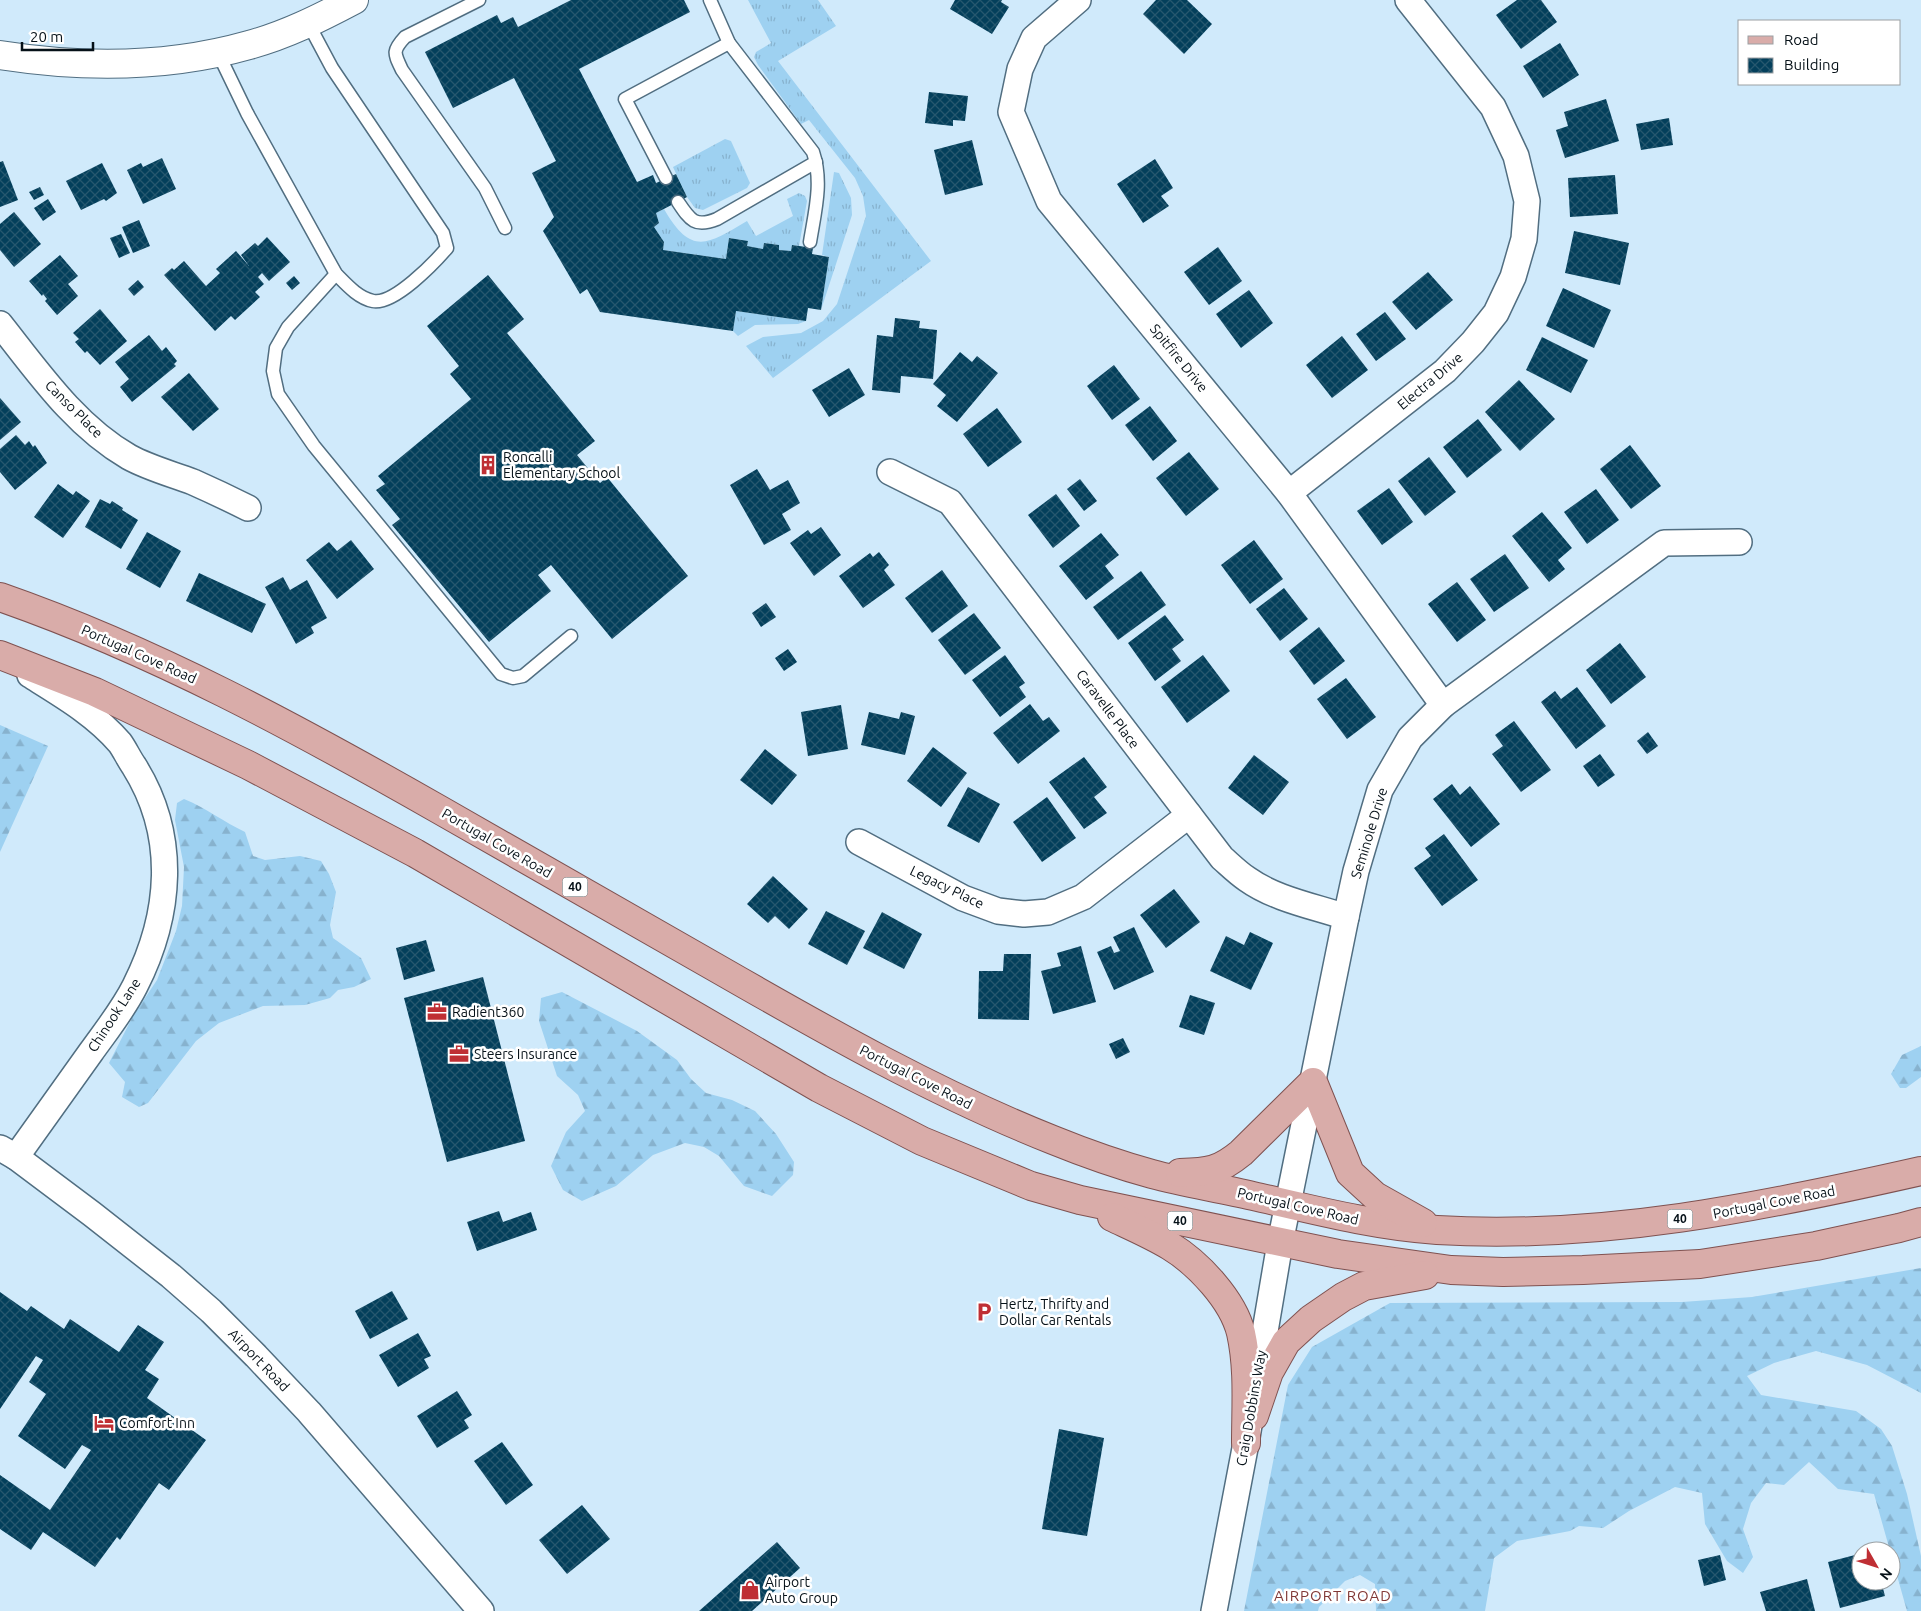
<svg xmlns="http://www.w3.org/2000/svg" width="1921" height="1611" viewBox="0 0 1921 1611" font-family="Ubuntu,sans-serif">
<style>
.grass{fill:url(#grass-tufts)}
.forest{fill:url(#forest-firs)}
.building{fill:url(#building-cross-hatch)}
.lines{fill:none;stroke-linecap:round;stroke-linejoin:round}
.lane-casing{stroke:#516e81;stroke-width:15}
.street-casing{stroke:#516e81;stroke-width:28}
.secondary-casing{stroke:#516e81;stroke-width:30}
.primary-casing{stroke:#7f5251;stroke-width:30}
.lane{stroke:#fff;stroke-width:12}
.street{stroke:#fff;stroke-width:25}
.secondary{stroke:#fff;stroke-width:28}
.primary{stroke:#d9aca9;stroke-width:28}
.labels{text-anchor:middle;stroke-width:5;stroke-linejoin:round;paint-order:stroke}
.shield{fill:#fff;stroke:#51585d;stroke-width:1}
.shield-label{font-size:12px;font-weight:bold;fill:#061118}
.street-label{font-size:14px;fill:#061118;stroke:#fff}
.poi-label{font-size:14px;fill:#061118;stroke:#fff;text-anchor:start}
.neighbourhood-label{font-size:15px;letter-spacing:1px;fill:#803836;stroke:#fff}
</style>
<defs>
<pattern id="grass-tufts" width="24" height="20" patternUnits="userSpaceOnUse" patternTransform="scale(1.25)"><rect width="24" height="20" fill="#9ed1f1"/><path d="M3 7l-1-3M5 7V3M7 7l1-3M15 17l-1-3M17 17v-4M19 17l1-3" fill="none" stroke="#87b2ce"/></pattern>
<pattern id="forest-firs" width="22" height="20" patternUnits="userSpaceOnUse" patternTransform="scale(1.25)"><rect width="22" height="20" fill="#9ed1f1"/><path d="M5 1l3.5 6h-7zM16 11l3.5 6h-7z" fill="#87b2ce"/></pattern>
<pattern id="building-cross-hatch" width="8" height="8" patternUnits="userSpaceOnUse" patternTransform="scale(1.25)"><rect width="8" height="8" fill="#033f5b"/><path d="M0 0l8 8M0 8l8-8" fill="none" stroke="#26576e"/></pattern>
</defs>
<rect width="100%" height="100%" fill="#d0eafb"/>
<g class="grass">
<path d="M748 0H818L836 26 778 61 931 261 773 378 746 346 763 337 801 333 823 321 837 304 866 216 863 196 855 178 809 120 801 124 758 65 754 57 756 52 771 43Z"/>
<path d="M725 139 731 141 750 183 747 188 703 210 695 208 687 197 673 167Z"/>
<path d="M834 172 839 173 851 198 852 215 821 310 829 257 822 255Z"/>
<path d="M799 193 805 196 807 201 799 246 792 245 791 251 779 250V245L764 243 763 249 747 246 748 241 729 238 726 259 663 250 664 242 654 227 659 223 656 213 664 209C691 256 707 245 747 221L756 236 793 216 787 199Z"/>
<path d="M736 311 806 321 798 324 755 325 738 336 733 331Z"/>
</g>
<g class="forest">
<path d="M0 725 48 746 0 852Z"/>
<path d="M184 799C206 808 224 822 245 832L253 856 265 860 300 856 321 861 329 874 336 892 330 925 333 938 361 958 371 979 354 987 338 990 330 998 305 1005 263 1006 219 1023 196 1041 148 1103 139 1107 122 1097 125 1082 109 1063 133 1016 157 980 176 931 182 906 184 867 175 820 177 803Z"/>
<path d="M562 992 637 1031 677 1060 691 1079 706 1093 732 1100 755 1111 776 1134 794 1162 793 1175 772 1196 744 1186 719 1156 704 1147 685 1143 653 1155 616 1186 582 1201 563 1190 551 1166 566 1132 585 1111 578 1095 557 1076 539 1021 541 998Z"/>
<path d="M1921 1046V1077L1906 1088H1900L1891 1074 1902 1055Z"/>
<path d="M1921 1268V1393L1867 1365 1816 1351 1774 1363 1747 1376 1761 1395 1856 1411 1881 1429 1892 1446 1907 1494 1921 1556V1611H1907L1874 1494 1838 1489 1809 1462 1784 1485 1766 1483 1751 1503 1743 1529 1753 1557 1743 1573 1727 1561 1705 1524 1702 1493 1675 1487 1629 1511 1603 1528 1579 1526 1570 1531 1517 1541 1494 1558 1485 1611H1376L1375 1584 1360 1575 1345 1581 1319 1607 1318 1611H1244L1288 1385 1312 1347 1390 1303 1682 1302 1752 1297Z"/>
</g>
<g class="building">
<path d="M571 0H684L690 12 579 69 637 182 653 175 656 183 676 174 687 197 656 213 659 223 654 227 664 242 663 250 726 259 729 238 748 241 747 246 763 249 764 243 779 245V250L791 251 792 245 813 248 812 254 829 257 821 310 808 308 806 321 736 311 733 331 600 312 587 289 580 294 543 231 554 217 532 173 556 161 514 78 453 108 425 52 497 15 501 23 513 17 518 27Z"/>
<path d="M955 0H1002L1001 2 1009 7 992 34 950 9Z"/>
<path d="M1156 0H1187L1212 24 1184 54 1143 14Z"/>
<path d="M1517 0H1541L1557 22 1521 49 1496 15Z"/>
<path d="M1560 43 1579 75 1543 98 1523 66Z"/>
<path d="M929 92 968 96 965 121 953 120V126L925 123Z"/>
<path d="M1606 99 1619 141 1565 158 1556 130 1568 126 1564 112Z"/>
<path d="M1669 118 1673 145 1641 150 1636 124Z"/>
<path d="M972 140 983 185 945 195 934 150Z"/>
<path d="M162 158 176 189 143 204 127 170 141 163 143 167Z"/>
<path d="M1155 159 1173 188 1161 196 1169 206 1143 223 1117 184Z"/>
<path d="M3 161 18 200 0 207V162Z"/>
<path d="M102 163 117 193 106 201 104 199 81 210 66 181Z"/>
<path d="M1615 175 1618 214 1570 217 1568 178Z"/>
<path d="M40 187 44 195 34 200 29 192Z"/>
<path d="M48 199 56 212 43 221 34 208Z"/>
<path d="M14 212 41 244 14 267 0 250V224Z"/>
<path d="M139 220 150 246 133 253 122 227Z"/>
<path d="M1574 231 1629 243 1620 285 1565 273Z"/>
<path d="M121 234 130 253 119 258 110 238Z"/>
<path d="M267 237 290 262 269 281 262 273 258 277 264 284 255 292 260 297 235 320 231 316 215 331 164 275 172 268 174 270 184 261 206 286 220 273 216 269 236 251 249 266 241 255 255 243 258 246Z"/>
<path d="M1218 247 1242 281 1209 305 1184 272Z"/>
<path d="M60 255 78 276 68 284 78 296 57 315 45 301 47 299 43 294 42 296 29 281Z"/>
<path d="M1428 272 1453 300 1416 330 1392 302Z"/>
<path d="M488 275 524 319 507 333 595 441 577 455 600 483 607 477 688 576 612 639 551 565 538 575 551 591 489 642 392 525 400 519 376 490 385 484 378 476 471 399 450 374 459 366 427 326Z"/>
<path d="M294 276 300 283 292 290 286 283Z"/>
<path d="M138 280 144 287 134 296 128 289Z"/>
<path d="M1563 288 1611 310 1594 348 1546 326Z"/>
<path d="M1249 290 1273 323 1241 348 1216 314Z"/>
<path d="M100 309 127 341 100 365 87 351 85 353 75 342 79 339 73 333Z"/>
<path d="M1385 312 1406 339 1376 361 1356 334Z"/>
<path d="M895 318 920 321 919 328 937 330 933 379 901 376 900 393 872 390 877 335 893 337Z"/>
<path d="M149 335 162 351 166 347 177 361 174 364 176 366 132 402 120 387 129 379 115 362Z"/>
<path d="M1342 336 1368 370 1332 398 1306 365Z"/>
<path d="M1542 337 1588 360 1571 393 1526 370Z"/>
<path d="M960 352 972 362 977 356 998 373 957 422 937 406 946 395 933 384Z"/>
<path d="M1114 365 1140 399 1112 420 1087 386Z"/>
<path d="M849 368 865 395 829 417 812 390Z"/>
<path d="M189 373 219 409 193 431 161 397Z"/>
<path d="M1519 380 1555 419 1520 451 1485 412Z"/>
<path d="M0 398 21 422 0 440Z"/>
<path d="M1150 406 1177 441 1153 461 1125 425Z"/>
<path d="M997 408 1022 442 988 467 963 434Z"/>
<path d="M1478 419 1502 450 1467 478 1443 447Z"/>
<path d="M16 435 25 445 29 441 33 447 35 445 47 463 15 490 0 472V449Z"/>
<path d="M1630 445 1661 486 1631 509 1600 469Z"/>
<path d="M1189 452 1219 489 1186 516 1156 478Z"/>
<path d="M1429 457 1456 492 1425 516 1398 481Z"/>
<path d="M757 469 770 490 788 480 800 503 782 514 791 530 764 545 730 485Z"/>
<path d="M1080 479 1097 501 1084 511 1067 489Z"/>
<path d="M58 484 73 495 76 491 90 501 63 538 34 517Z"/>
<path d="M1389 488 1413 522 1382 545 1357 511Z"/>
<path d="M1596 489 1619 520 1587 544 1564 512Z"/>
<path d="M1056 494 1080 526 1053 548 1028 515Z"/>
<path d="M100 499 110 504 112 501 123 508 122 510 138 520 121 549 85 527Z"/>
<path d="M1542 512 1572 548 1558 560 1565 569 1549 582 1512 536Z"/>
<path d="M821 527 841 555 814 576 790 543 808 530 811 534Z"/>
<path d="M147 532 181 551 160 588 126 569Z"/>
<path d="M1101 533 1119 555 1105 566 1114 578 1086 600 1059 566Z"/>
<path d="M351 540 374 569 337 599 306 560 329 542 337 551Z"/>
<path d="M1254 540 1283 579 1250 604 1221 565Z"/>
<path d="M879 552 889 565 884 570 895 585 863 608 839 576 870 553 873 557Z"/>
<path d="M1505 554 1529 588 1494 612 1470 579Z"/>
<path d="M942 570 968 606 932 633 905 598Z"/>
<path d="M1141 571 1166 605 1118 640 1093 607Z"/>
<path d="M199 573 266 604 252 633 186 601Z"/>
<path d="M283 577 290 590 307 580 327 618 311 627 314 633 296 644 265 587Z"/>
<path d="M1457 582 1486 620 1457 642 1428 604Z"/>
<path d="M1284 588 1308 619 1280 641 1256 609Z"/>
<path d="M766 603 776 617 761 627 752 613Z"/>
<path d="M974 613 1001 648 965 675 938 640Z"/>
<path d="M1165 615 1184 640 1172 649 1181 661 1155 681 1128 643Z"/>
<path d="M1319 627 1345 661 1314 685 1289 651Z"/>
<path d="M1620 643 1646 677 1611 704 1586 670Z"/>
<path d="M788 649 797 662 784 671 775 658Z"/>
<path d="M1005 655 1025 683 1019 687 1026 697 1000 717 972 680Z"/>
<path d="M1203 655 1230 691 1187 723 1161 687Z"/>
<path d="M1346 678 1376 717 1347 739 1317 699Z"/>
<path d="M1577 687 1606 726 1576 749 1541 702 1555 691 1561 699Z"/>
<path d="M1030 704 1043 721 1049 717 1060 731 1018 764 993 733Z"/>
<path d="M841 705 848 749 808 756 801 712Z"/>
<path d="M869 712 899 719 901 712 915 716 905 755 861 745Z"/>
<path d="M1514 721 1551 770 1521 792 1492 754 1503 746 1495 735Z"/>
<path d="M1648 732 1658 746 1647 754 1637 741Z"/>
<path d="M933 747 967 773 941 807 907 781Z"/>
<path d="M765 749 797 775 772 805 740 780Z"/>
<path d="M1600 754 1615 775 1598 787 1583 766Z"/>
<path d="M1254 755 1289 782 1263 815 1228 788Z"/>
<path d="M1084 757 1107 787 1094 797 1107 813 1084 829 1049 782Z"/>
<path d="M1452 784 1460 795 1470 786 1500 824 1471 847 1433 799Z"/>
<path d="M968 787 1000 804 979 843 947 826Z"/>
<path d="M1047 797 1076 838 1042 862 1013 822Z"/>
<path d="M1444 834 1478 880 1442 906 1414 868 1431 856 1425 848Z"/>
<path d="M773 876 808 909 789 929 775 916 768 923 747 904Z"/>
<path d="M1174 889 1200 922 1166 948 1140 915Z"/>
<path d="M826 911 865 931 847 965 808 944Z"/>
<path d="M882 912 922 934 904 969 863 948Z"/>
<path d="M1134 927 1154 972 1114 990 1097 952 1111 946 1114 953 1120 951 1113 937Z"/>
<path d="M1250 932 1273 943 1251 990 1210 971 1226 936 1244 945Z"/>
<path d="M426 940 435 971 404 980 396 948Z"/>
<path d="M1081 946 1096 1002 1053 1014 1041 971 1061 966 1057 953Z"/>
<path d="M1004 954H1031L1029 1020 978 1019 979 971H1003Z"/>
<path d="M483 977 525 1141 447 1162 404 998Z"/>
<path d="M1190 995 1215 1003 1204 1035 1179 1027Z"/>
<path d="M1123 1038 1130 1052 1116 1059 1109 1044Z"/>
<path d="M499 1211 503 1222 531 1212 537 1230 477 1251 467 1222Z"/>
<path d="M392 1291 408 1319 370 1339 355 1311Z"/>
<path d="M0 1292 27 1311 31 1306 64 1329 70 1319 119 1352 138 1325 164 1342 145 1370 159 1379 147 1398 206 1440 169 1490 159 1483 120 1540 117 1537 95 1567 43 1532 31 1550 0 1529V1475L50 1510 91 1450 82 1445 65 1469 18 1436 46 1394 29 1382 43 1360 36 1356 0 1409Z"/>
<path d="M418 1333 431 1356 424 1359 429 1368 398 1387 379 1355Z"/>
<path d="M457 1391 472 1415 464 1420 469 1428 437 1448 417 1416Z"/>
<path d="M1059 1429 1104 1438 1087 1536 1042 1529Z"/>
<path d="M502 1442 533 1485 506 1505 474 1461Z"/>
<path d="M582 1505 610 1539 567 1574 539 1540Z"/>
<path d="M777 1542 800 1568 752 1611H699Z"/>
<path d="M1720 1555 1726 1580 1704 1586 1698 1560Z"/>
<path d="M1855 1555 1861 1573V1581H1881L1885 1596 1840 1608 1828 1562Z"/>
<path d="M1807 1579 1815 1611H1766L1760 1592Z"/>
</g>
<g class="lines">
<defs>
<g id="lane">
<path d="M479 0 405 37C392 51 394 53 402 70L485 188 505 228"/>
<path d="M710 0 729 43 813 152C823 182 815 211 810 242"/>
<path d="M218 53 247 113 336 274C346 284 358 298 373 301 394 305 434 263 447 248L443 233 332 68 308 23"/>
<path d="M666 178 625 99 729 43"/>
<path d="M678 202C690 220 695 228 717 219L816 162"/>
<path d="M336 274 288 327 276 348 273 371 278 394 314 446 501 674 513 678 523 676 571 636"/>
</g>
<g id="street">
<path d="M1078 0 1034 38 1020 69 1011 112 1049 201 1289 493 1443 705"/>
<path d="M0 324C38 372 75 426 129 457 149 468 172 474 193 482 211 490 230 499 248 508"/>
<path d="M890 472 950 502 1222 858C1230 865 1238 873 1247 879 1275 899 1313 906 1346 917"/>
<path d="M1289 493 1445 371 1473 342 1496 313 1513 277 1524 239 1527 201 1516 156 1493 107 1408 0"/>
<path d="M859 842 963 898 998 911 1024 914 1048 912 1083 897 1189 815"/>
<path d="M0 1148 16 1157 92 1214 171 1276 211 1311 256 1356 309 1412 481 1611"/>
<path d="M16 1157C41 1122 66 1087 91 1052 106 1031 123 1010 135 986 171 915 178 836 134 766 129 759 125 750 120 743 95 714 62 695 30 675"/>
<path d="M1214 1611 1246 1443 1280 1243 1346 917 1356 871 1380 790 1410 738 1443 705 1664 543 1739 542"/>
</g>
<path id="secondary" d="M0 55C83 68 168 68 249 45 286 35 320 18 354 0"/>
<g id="primary">
<path d="M0 597C155 651 298 729 440 810 533 863 626 916 720 970 828 1032 937 1094 1053 1140 1085 1153 1119 1165 1152 1174 1185 1183 1220 1188 1253 1196 1314 1210 1375 1226 1437 1230 1601 1240 1762 1207 1921 1171"/>
<path d="M0 655 95 692 248 765 415 853 819 1088 922 1141 1031 1186 1080 1200 1338 1254 1451 1270 1503 1272 1583 1270 1700 1264 1816 1246 1899 1228 1921 1222"/>
<path d="M1180 1173C1209 1172 1219 1171 1241 1153L1313 1082 1350 1173 1375 1196 1423 1223"/>
<path d="M1112 1217C1131 1226 1152 1235 1170 1246 1198 1263 1233 1300 1241 1333 1249 1369 1246 1406 1246 1443"/>
<path d="M1254 1416 1269 1372 1286 1342 1311 1319 1343 1297 1364 1286 1425 1275"/>
</g>
</defs>
<use href="#lane" class="lane-casing"/>
<use href="#street" class="street-casing"/>
<use href="#secondary" class="secondary-casing"/>
<use href="#primary" class="primary-casing"/>
<use href="#lane" class="lane"/>
<use href="#street" class="street"/>
<use href="#secondary" class="secondary"/>
<use href="#primary" class="primary"/>
</g>
<defs>
<symbol id="building-bare" viewBox="-9 -9 18 18"><path d="M-4-6H4V6H1V3H-1V6H-4ZM-2.5-4.3h1.7v1.8h-1.7ZM.8-4.3h1.7v1.8H.8ZM-2.5-1h1.7V.8h-1.7ZM.8-1h1.7V.8H.8Z" fill="#bf2f34" stroke="#fff" stroke-width="2.5" paint-order="stroke"/></symbol>
<symbol id="office-bare" viewBox="-9 -9 18 18"><path d="M-6-3h4V-5.5h4V-3h4V5H-6ZM-1-4.5V-3h2v-1.5ZM-6 0V1H6V0Z" fill="#bf2f34" stroke="#fff" stroke-width="2.5" paint-order="stroke"/></symbol>
<symbol id="parking-bare" viewBox="-9 -9 18 18"><path d="M-3.5-5.5H1a3.5 3.5 0 0 1 0 7H-1V5.5H-3.5ZM-1-3.4V-.6H.8a1.4 1.4 0 0 0 0-2.8Z" fill="#bf2f34" stroke="#fff" stroke-width="2.5" paint-order="stroke"/></symbol>
<symbol id="hotel-bare" viewBox="-9 -9 18 18"><path d="M-6-4.5h1.5V1H6V5H4.5V3h-9V5H-6ZM-4 0a1.8 1.8 0 1 1 3.6 0ZM.5 0V-2.5h3Q6-2.5 6 0Z" fill="#bf2f34" stroke="#fff" stroke-width="2.5" paint-order="stroke"/></symbol>
<symbol id="shop-bare" viewBox="-9 -9 18 18"><path d="M-5-2.5h2.3a2.7 3.5 0 0 1 5.4 0H5L5.5 6h-11ZM-1.5-2.5h3a1.5 2.3 0 0 0-3 0Z" fill="#bf2f34" stroke="#fff" stroke-width="2.5" paint-order="stroke"/></symbol>
</defs>
<g fill-rule="evenodd">
<use href="#building-bare" x="474" y="451" width="28" height="28"/>
<use href="#office-bare" x="423" y="998" width="28" height="28"/>
<use href="#office-bare" x="445" y="1040" width="28" height="28"/>
<use href="#parking-bare" x="970" y="1298" width="28" height="28"/>
<use href="#hotel-bare" x="90" y="1409" width="28" height="28"/>
<use href="#shop-bare" x="736" y="1576" width="28" height="28"/>
</g>
<g class="labels">
<g class="shield">
<rect x="562.5" y="877.5" width="25" height="19" rx="4"/>
<rect x="1667.5" y="1209.5" width="25" height="19" rx="4"/>
<rect x="1167.5" y="1211.5" width="25" height="19" rx="4"/>
</g>
<g class="shield-label">
<text x="575" y="891">40</text>
<text x="1680" y="1223">40</text>
<text x="1180" y="1225">40</text>
</g>
<g class="street-label">
<text transform="translate(1179 358) rotate(51)" y="5">Spitfire Drive</text>
<text transform="translate(1430 381) rotate(-40)" y="5">Electra Drive</text>
<text transform="translate(74 409) rotate(45)" y="5">Canso Place</text>
<text transform="translate(139 654) rotate(24)" y="5">Portugal Cove Road</text>
<text transform="translate(1108 709) rotate(53)" y="5">Caravelle Place</text>
<text transform="translate(1369 833) rotate(-73)" y="5">Seminole Drive</text>
<text transform="translate(497 843) rotate(30)" y="5">Portugal Cove Road</text>
<text transform="translate(947 887) rotate(26)" y="5">Legacy Place</text>
<text transform="translate(114 1015) rotate(-57)" y="5">Chinook Lane</text>
<text transform="translate(916 1077) rotate(27)" y="5">Portugal Cove Road</text>
<text transform="translate(1774 1202) rotate(-11)" y="5">Portugal Cove Road</text>
<text transform="translate(1298 1206) rotate(13)" y="5">Portugal Cove Road</text>
<text transform="translate(259 1360) rotate(46)" y="5">Airport Road</text>
<text transform="translate(1251 1408) rotate(-80)" y="5">Craig Dobbins Way</text>
</g>
<g class="poi-label">
<text x="503" y="462">Roncalli<tspan x="503" dy="16">Elementary School</tspan></text>
<text x="452" y="1017">Radient360</text>
<text x="474" y="1059">Steers Insurance</text>
<text x="999" y="1309">Hertz, Thrifty and<tspan x="999" dy="16">Dollar Car Rentals</tspan></text>
<text x="119" y="1428">Comfort Inn</text>
<text x="765" y="1587">Airport<tspan x="765" dy="16">Auto Group</tspan></text>
</g>
<g class="neighbourhood-label">
<text x="1333" y="1601">AIRPORT ROAD</text>
</g>
</g>
<rect x="1738" y="20" width="162" height="65" fill="#ffffff" stroke="#9ba0a3"/>
<rect x="1748" y="36" width="25" height="8" fill="#d9aca9" stroke="#9ba0a3"/>
<text x="1784" y="45" font-size="15" fill="#061118">Road</text>
<rect x="1748" y="58" width="25" height="15" fill="url(#building-cross-hatch)" stroke="#9ba0a3"/>
<text x="1784" y="70" font-size="15" fill="#061118">Building</text>
<g transform="translate(1876 1566) rotate(129)"><circle r="24" fill="#ffffff" stroke="#9ba0a3"/>
<path d="M0-4L9 19L0 12L-9 19Z" fill="#bf2f34"/>
<text y="-8" font-size="14" font-weight="bold" text-anchor="middle" fill="#061118">N</text>
</g>
<path d="M22 42v8h71v-8" fill="none" stroke="#061118" stroke-width="2.5"/>
<text x="30" y="42" font-size="15" fill="#061118" stroke="#ffffff" stroke-width="4" paint-order="stroke">20 m</text>
</svg>
